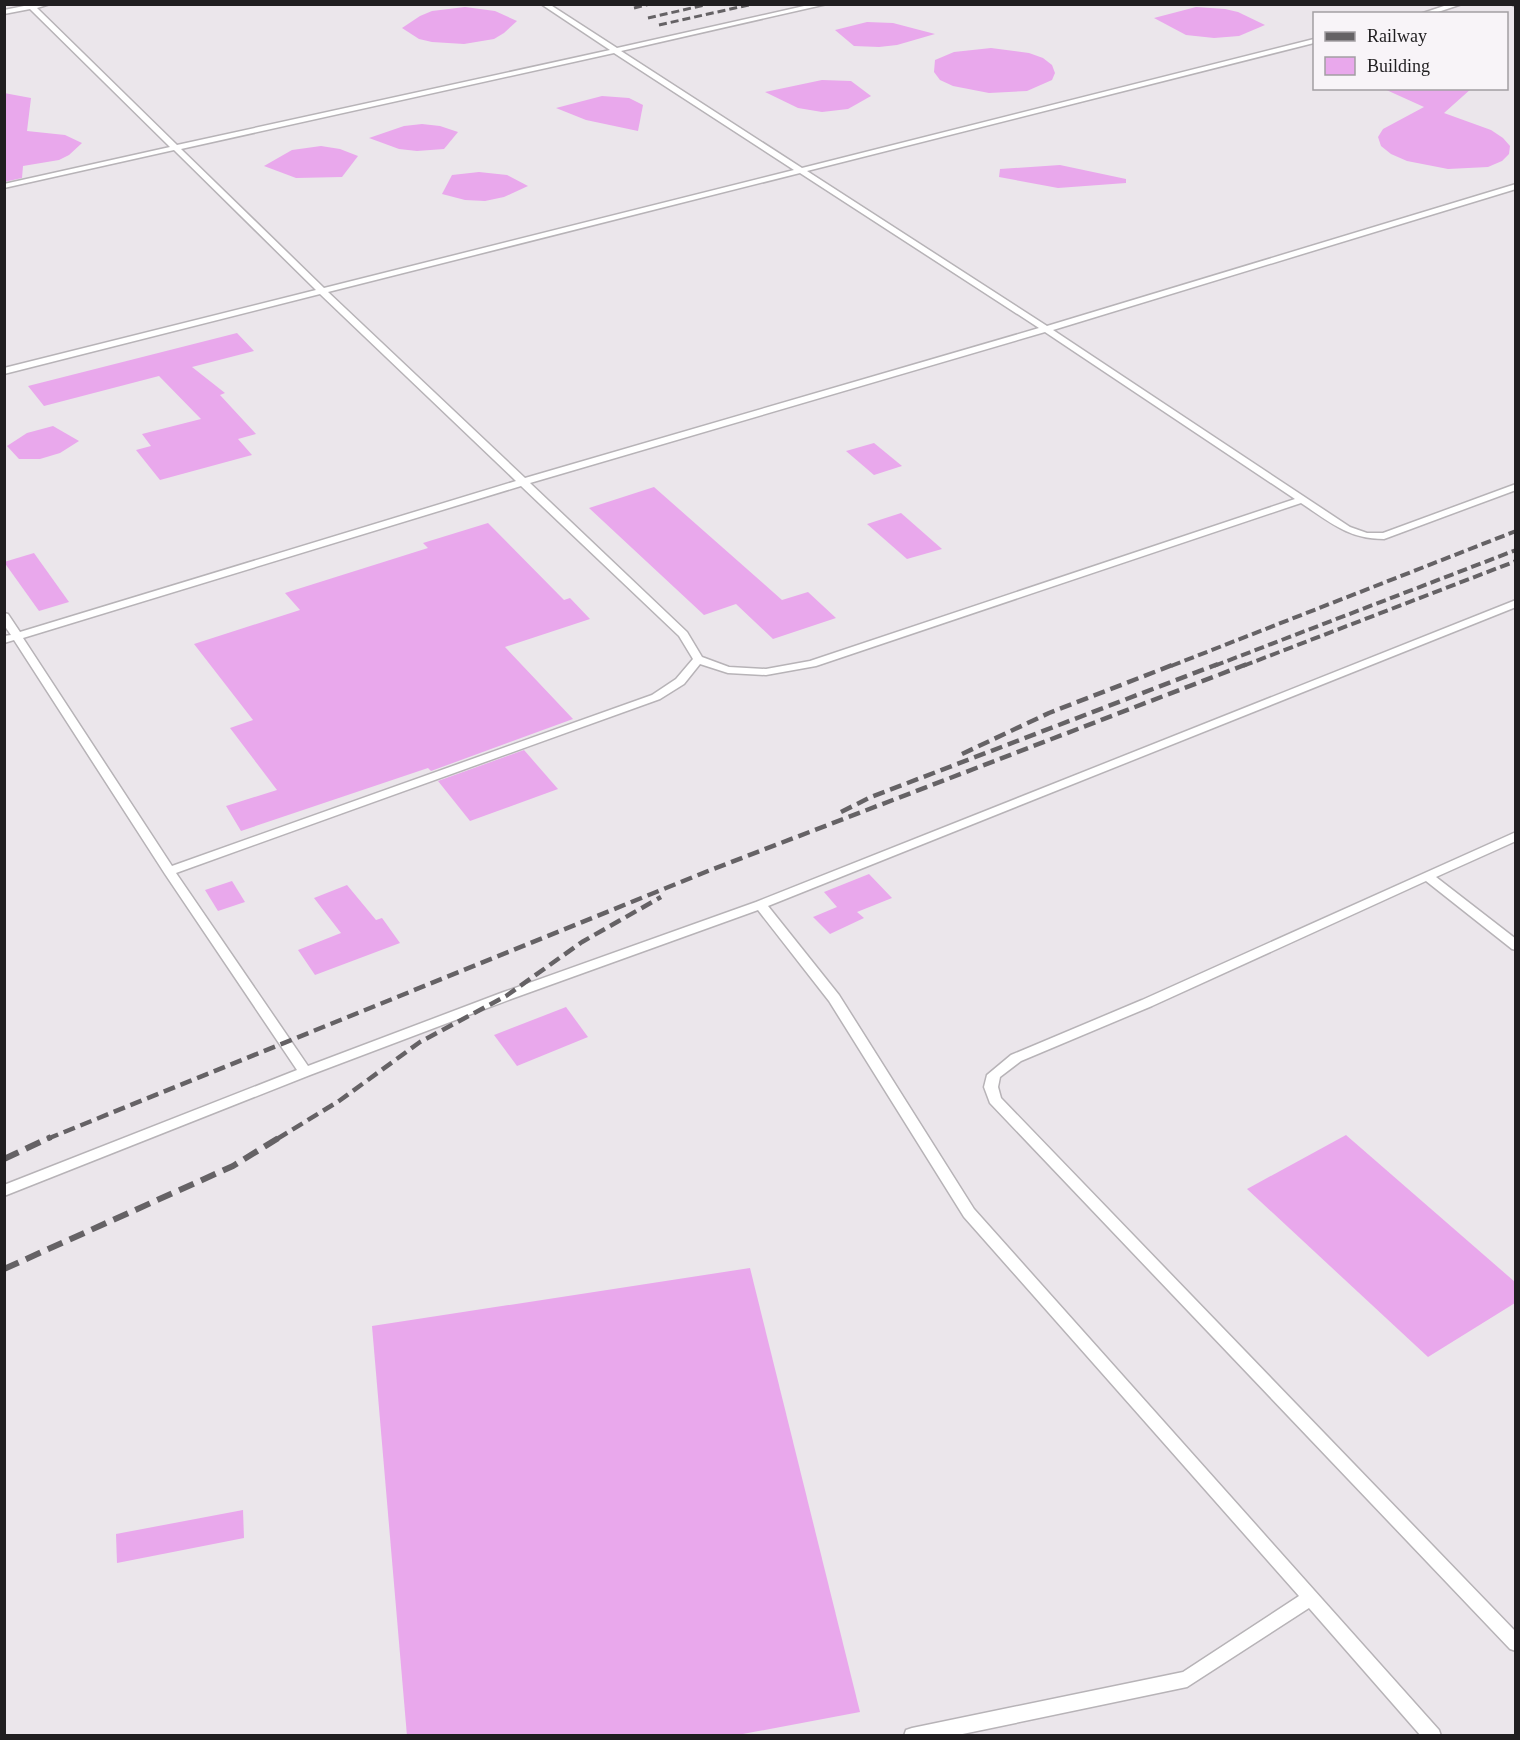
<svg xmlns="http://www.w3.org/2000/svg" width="1520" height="1740" viewBox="0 0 1520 1740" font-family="Georgia,serif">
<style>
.building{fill:#e9a8ec}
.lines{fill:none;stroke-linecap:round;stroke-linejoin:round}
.lane-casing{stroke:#b7b3b7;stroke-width:3}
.lane{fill:#fff;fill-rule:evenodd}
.rail-far3{stroke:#656265;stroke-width:3;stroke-dasharray:8 4;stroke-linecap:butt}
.rail-far2{stroke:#656265;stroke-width:4;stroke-dasharray:10 4.5;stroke-linecap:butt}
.rail-far1{stroke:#656265;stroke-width:4.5;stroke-dasharray:12 6;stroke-linecap:butt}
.rail{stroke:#656265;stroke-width:6;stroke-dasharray:16 8;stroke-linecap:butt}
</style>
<rect width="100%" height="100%" fill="#ebe6eb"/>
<g class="building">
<path d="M465 7 495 11 517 21 504 33 494 39 464 44 432 42 419 39 402 28 420 16 432 11Z"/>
<path d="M1196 7 1225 9 1238 12 1265 25 1239 36 1214 38 1186 35 1154 18Z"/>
<path d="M867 22 893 23 935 34 897 45 879 47 854 46 835 30Z"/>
<path d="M991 48 1029 53 1043 58 1052 65 1055 73 1052 80 1027 91 989 93 953 86 940 80 934 72 935 60 954 52Z"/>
<path d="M822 80 851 81 871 96 848 109 822 112 798 108 765 92Z"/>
<path d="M1382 88H1472L1444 113 1491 130 1503 138 1510 146 1509 154 1502 161 1488 167 1448 169 1407 161 1391 154 1381 146 1378 137 1383 129 1424 107Z"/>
<path d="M4 93 31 98 27 131 65 135 82 143 69 155 59 160 23 166 22 178 4 182Z"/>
<path d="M602 96 629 98 643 105 638 131 586 120 556 108Z"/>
<path d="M422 124 440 126 458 132 444 149 417 151 399 149 369 138 404 126Z"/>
<path d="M321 146 340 149 358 156 342 177 296 178 264 166 292 150Z"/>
<path d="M1060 165 1126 179V183L1058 188 999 177 1000 169Z"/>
<path d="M479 172 507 175 528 186 504 197 485 201 465 200 442 194 452 175Z"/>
<path d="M237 333 254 351 192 367 225 393 220 395 256 434 238 439 252 455 160 480 136 450 151 446 142 434 201 419 159 376 44 406 28 386Z"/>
<path d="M53 426 79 441 60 453 40 459H19L7 446 27 433Z"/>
<path d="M874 443 902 466 874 475 846 451Z"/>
<path d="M654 487 782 600 808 592 836 618 773 639 736 604 704 615 589 508Z"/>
<path d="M901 513 942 549 907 559 867 524Z"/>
<path d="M488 523 564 600 570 598 590 619 505 647 573 719 431 771 428 768 241 831 226 806 277 790 230 728 253 720 194 644 300 610 285 593 428 548 423 543Z"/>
<path d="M34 553 69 602 39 611 4 562Z"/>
<path d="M524 750 558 789 470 821 438 781Z"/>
<path d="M869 874 892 898 857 912 864 918 830 934 813 917 837 907 824 892Z"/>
<path d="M232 881 245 902 218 911 205 890Z"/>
<path d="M347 885 376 920 382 918 400 943 315 975 298 950 341 933 314 898Z"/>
<path d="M566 1007 588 1037 517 1066 494 1035Z"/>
<path d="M1346 1135 1515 1282V1303L1428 1357 1247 1189Z"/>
<path d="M750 1268 860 1712 732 1736H407L372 1326Z"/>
<path d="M243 1510 244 1538 117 1563 116 1534Z"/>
</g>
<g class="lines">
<defs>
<g id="lane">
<path d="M34 4H50L37 8 177 145 610 50 541 4H549L617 48 813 4H827L621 51 802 168 1314 39V43L807 171 1047 326 1516 184V189L1053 330 1350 527 1367 533H1383L1516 484V490L1384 539C1348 539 1330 522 1301 503L816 666 766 675 728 673 700 664 684 684 660 699 176 873 308 1066 501 993 756 902 1516 600V607L768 906 839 995 974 1209 1439 1730 1441 1736H1421L1309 1608 1187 1687 953 1736H904L906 1730 912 1728 1183 1672 1299 1596 964 1217 829 1001 758 910 511 999 310 1075 4 1196V1185L297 1070 165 874 14 640 4 643V636L11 635 4 625V613L8 614 20 632 516 481 320 294 4 374V368L316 290 174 150 4 188V184L170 147 30 9 4 14V10ZM614 53 794 170 324 288 181 149ZM800 173 1039 328 525 478 328 292ZM1045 332 1295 499 810 661 766 669 729 667 702 657 687 632 530 483ZM521 486 679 636 693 659 676 679 652 695 172 866 23 638Z"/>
<path d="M1450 4H1462L1432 14H1420Z"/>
<path d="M1511 4H1516V7Z"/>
<path d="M1516 832V841L1436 877 1516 939V950L1512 949 1426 881 1152 1006 1021 1061 1000 1077 998 1087 1001 1098 1516 1632V1651L1510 1649 990 1103 984 1087 987 1075 1011 1055 1142 1000Z"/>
</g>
</defs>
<use href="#lane" class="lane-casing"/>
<use href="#lane" class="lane"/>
<g class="rail-far3">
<path d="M634 8 650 4"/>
<path d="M648 18 709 4"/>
<path d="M659 25 753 4"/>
</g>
<g class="rail-far2">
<path d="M1171 666 1516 531"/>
<path d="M1214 666 1516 550"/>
<path d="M1243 666 1516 561"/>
</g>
<g class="rail-far1">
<path d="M962 754 1049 713 1175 664"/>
<path d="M841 812 871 797 1218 664"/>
<path d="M47 1139 708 871 1247 664"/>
<path d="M277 1139 339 1101 420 1042 506 996 582 942 661 897"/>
</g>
<g class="rail">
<path d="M4 1159 51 1137"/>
<path d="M4 1269 233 1166 280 1137"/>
</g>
</g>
<rect width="1520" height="1740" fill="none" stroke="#201e20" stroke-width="12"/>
<rect x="1313" y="12" width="195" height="78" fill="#f8f4f8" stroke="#a29ea2" stroke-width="1.5"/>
<rect x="1325" y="32" width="30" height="9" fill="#656265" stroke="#a29ea2" stroke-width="1.5"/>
<text x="1367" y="42" font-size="18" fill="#201e20">Railway</text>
<rect x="1325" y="57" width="30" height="18" fill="#e9a8ec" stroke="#a29ea2" stroke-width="1.5"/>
<text x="1367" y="72" font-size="18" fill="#201e20">Building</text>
</svg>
